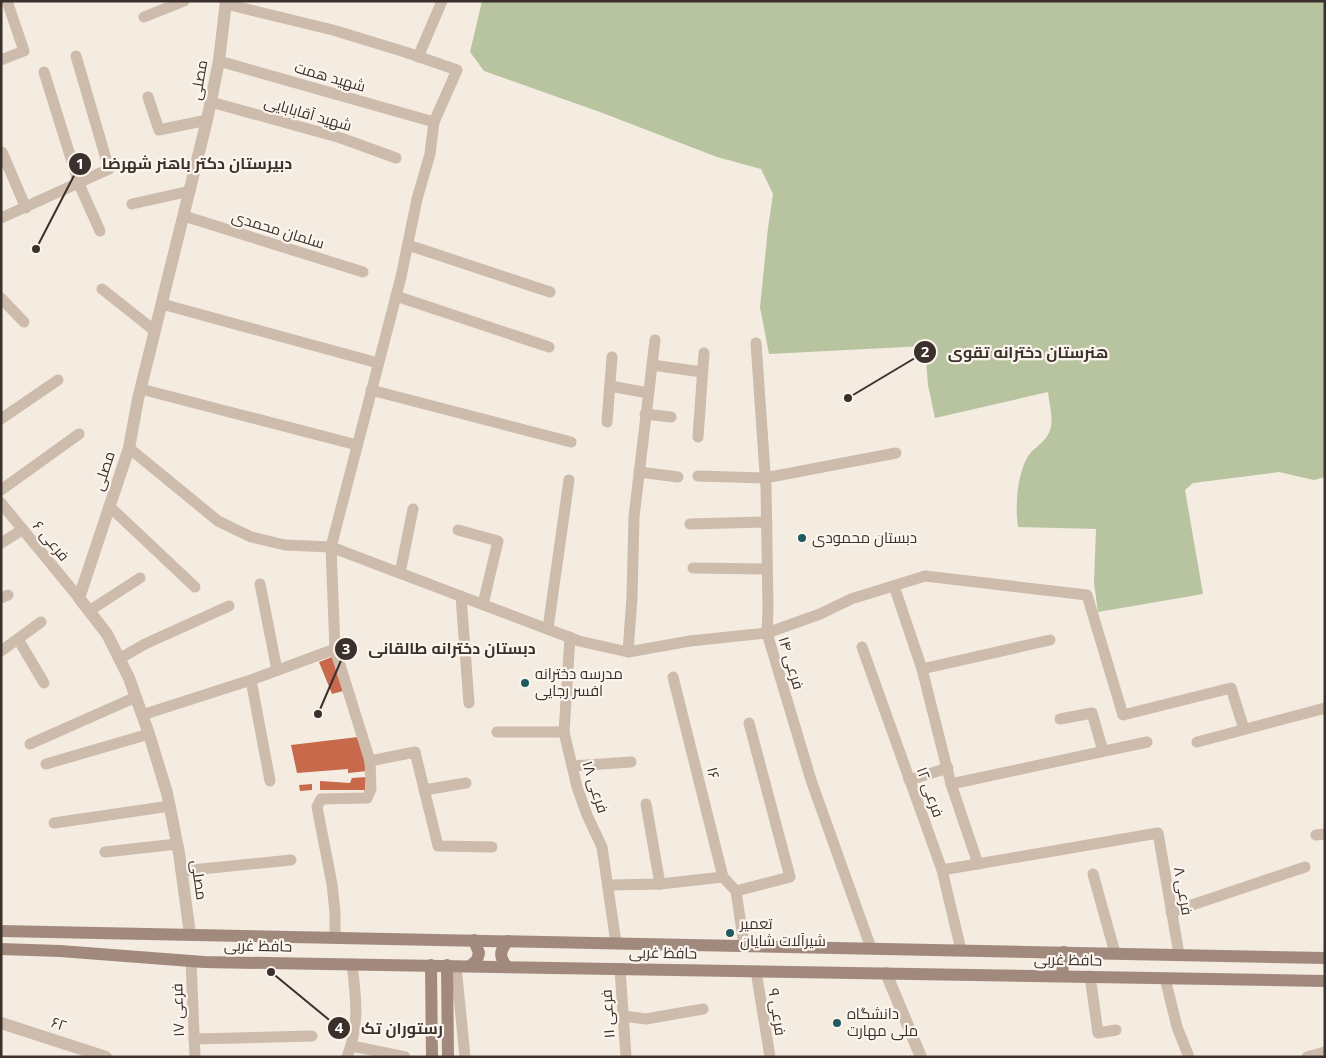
<svg xmlns="http://www.w3.org/2000/svg" width="1326" height="1058" viewBox="0 0 1326 1058" font-family="'Open Sans',Cairo,sans-serif">
<style>
.green{fill:#b8c4a0}
.building{fill:#c8694b}
.lines{fill:none;stroke-linecap:round;stroke-linejoin:round}
.minor{stroke:#cdbbac;stroke-width:11}
.tertiary{stroke:#cdbbac;stroke-width:12}
.secondary{stroke:#a18a7d;stroke-width:12}
.poi-dot{fill:#1f5a5e;stroke:#fbf5ee;stroke-width:2}
.labels{text-anchor:middle;stroke-width:4.5;stroke-linejoin:round;paint-order:stroke}
.street-label{font-size:15px;fill:#3b302b;stroke:#fbf5ee}
.poi-label{font-size:15px;fill:#3b302b;stroke:#fbf5ee;text-anchor:start}
.leader{fill:none;stroke:#3b302b;stroke-width:2}
.callout-dot{fill:#3b302b;stroke:#fbf5ee;stroke-width:2}
.mark-label{font-size:15px;text-anchor:middle;font-weight:bold;fill:#fff}
.callout-label{font-size:16px;text-anchor:middle;font-weight:bold;fill:#3b302b;stroke:#fbf5ee;stroke-width:4.5;stroke-linejoin:round;paint-order:stroke}
</style>
<rect width="100%" height="100%" fill="#f4ebe1"/>
<path class="green" d="M482 1H1325V477L1314 480 1279 472 1193 483 1185 490 1203 594 1098 612 1094 583 1096 529 1018 527C1015 505 1017 477 1027 458 1034 446 1047 443 1051 427 1053 418 1049 402 1048 392L935 418 928 385 925 346 769 354 760 307 768 228 773 194 761 169 717 157 600 112 484 71 470 52Z"/>
<g class="building">
<path d="M332 657 343 691 332 694 319 662Z"/>
<path d="M358 737 367 771 348 773V769L297 773 291 745Z"/>
<path d="M366 777 365 790H320V781L350 783 352 778Z"/>
<path d="M312 784V790L300 791 299 785Z"/>
</g>
<g class="lines">
<g class="minor">
<path d="M226 4 333 30 405 52 457 70 434 122 430 154 417 199 401 277 331 547 335 649 370 761 415 752 438 846 492 847"/>
<path d="M144 17 184 1"/>
<path d="M418 57 442 1"/>
<path d="M1 60 24 51 7 1"/>
<path d="M219 61 434 122"/>
<path d="M44 72 79 184 100 231"/>
<path d="M148 97 159 130 207 120"/>
<path d="M211 102 341 138 396 158"/>
<path d="M2 152 26 208"/>
<path d="M132 204 190 191"/>
<path d="M184 216 363 272"/>
<path d="M1 218 109 169 76 56"/>
<path d="M408 245 550 292"/>
<path d="M102 289 155 331"/>
<path d="M396 296 549 347"/>
<path d="M1 298 24 322"/>
<path d="M162 304 378 363"/>
<path d="M756 343 766 487 768 608 767 633 811 780 871 948"/>
<path d="M652 365 702 372"/>
<path d="M610 386 648 393"/>
<path d="M141 389 357 445"/>
<path d="M371 390 571 442"/>
<path d="M645 414 671 417"/>
<path d="M1 419 58 380"/>
<path d="M607 422 612 357"/>
<path d="M698 437 704 353"/>
<path d="M129 448 218 521 251 537 285 545 331 547 579 641 628 652 690 641 767 633 820 614 851 599 925 576 1087 595 1123 715 1231 688 1244 729"/>
<path d="M639 472 678 477"/>
<path d="M698 476 765 478 896 453"/>
<path d="M1 490 79 434"/>
<path d="M1 503 79 598"/>
<path d="M109 506 195 587"/>
<path d="M690 524 767 522"/>
<path d="M458 530 498 541 483 604"/>
<path d="M1 543 22 530"/>
<path d="M693 568 767 569"/>
<path d="M400 573 413 509"/>
<path d="M260 584 277 670"/>
<path d="M894 586 922 669 951 784 978 864"/>
<path d="M461 596 469 703"/>
<path d="M1 598 8 595"/>
<path d="M89 611 140 578"/>
<path d="M548 628 569 480"/>
<path d="M570 637 564 732 577 787 587 815 602 847 616 943"/>
<path d="M18 639 44 683"/>
<path d="M862 647 942 870 961 950"/>
<path d="M1 651 41 622"/>
<path d="M628 652 632 597 634 517 655 340"/>
<path d="M119 659 145 644 229 606"/>
<path d="M922 669 1050 640"/>
<path d="M673 677 723 877"/>
<path d="M251 680 270 781"/>
<path d="M142 715 251 680 335 649"/>
<path d="M1060 719 1092 713 1103 751"/>
<path d="M497 732H564"/>
<path d="M1197 742 1325 708"/>
<path d="M30 744 136 697"/>
<path d="M46 764 149 734"/>
<path d="M572 766 631 762"/>
<path d="M909 780 948 768"/>
<path d="M951 784 1147 742"/>
<path d="M424 790 466 783"/>
<path d="M646 804 660 884"/>
<path d="M54 823 170 806"/>
<path d="M1316 835 1325 834"/>
<path d="M105 852 177 844"/>
<path d="M942 870 1158 833 1179 954"/>
<path d="M181 871 291 860"/>
<path d="M1093 874 1115 953"/>
<path d="M609 885 660 884 723 877 736 891 744 945"/>
<path d="M736 891 790 877 749 723"/>
<path d="M1171 912 1305 867"/>
<path d="M335 937V912L332 884 317 807 321 799 367 798 371 789 370 761"/>
<path d="M191 961 195 1057"/>
<path d="M456 966 465 1057"/>
<path d="M620 969 626 1057"/>
<path d="M756 971 770 1057"/>
<path d="M1090 976 1098 1033 1116 1030"/>
<path d="M1165 978 1177 1027 1189 1057"/>
<path d="M623 1016 646 1019 703 1009"/>
<path d="M194 1039 312 1036"/>
<path d="M352 1046 405 1057"/>
<path d="M347 1057C360 1024 356 998 352 964"/>
<path d="M1307 1057 1325 1052"/>
</g>
<g class="tertiary">
<path d="M190 934 179 853 167 793 149 734 129 678 107 634 79 598 129 448 138 399 207 120 219 61 226 1"/>
<path d="M886 973 921 1057"/>
<path d="M1 1023 106 1057"/>
</g>
<g class="secondary">
<path d="M1 931 1325 958"/>
<path d="M1 949 60 951 204 962 1325 981"/>
<path d="M431 965 432 1057"/>
<path d="M447 965 448 1057"/>
<path d="M470 966 477 960 479 953 474 940"/>
<path d="M507 967C499 957 499 951 508 941"/>
<path d="M1062 976 1064 952"/>
</g>
</g>
<g class="poi-dot">
<circle cx="802" cy="538" r="5"/>
<circle cx="525" cy="683" r="5"/>
<circle cx="730" cy="933" r="5"/>
<circle cx="837" cy="1023" r="5"/>
</g>
<g class="labels">
<g class="street-label">
<text transform="translate(330 77) rotate(16)" y="5">شهید همت</text>
<text transform="translate(199 80) rotate(-80)" y="5">مصلی</text>
<text transform="translate(308 114) rotate(16)" y="5">شهید آقابابایی</text>
<text transform="translate(278 230) rotate(17)" y="5">سلمان محمدی</text>
<text transform="translate(104 471) rotate(-72)" y="5">مصلی</text>
<text transform="translate(51 541) rotate(50)" y="5">فرعی ۶</text>
<text transform="translate(791 663) rotate(73)" y="5">فرعی ۱۴</text>
<text transform="translate(713 773) rotate(76)" y="5">۱۶</text>
<text transform="translate(595 787) rotate(72)" y="5">فرعی ۱۸</text>
<text transform="translate(930 792) rotate(70)" y="5">فرعی ۱۲</text>
<text transform="translate(199 880) rotate(82)" y="5">مصلی</text>
<text transform="translate(1183 891) rotate(80)" y="5">فرعی ۸</text>
<text transform="translate(258 946) rotate(1)" y="5">حافظ غربی</text>
<text transform="translate(663 953) rotate(1)" y="5">حافظ غربی</text>
<text transform="translate(1068 960) rotate(1)" y="5">حافظ غربی</text>
<text transform="translate(178 1010) rotate(-92)" y="5">فرعی ۱۷</text>
<text transform="translate(777 1012) rotate(81)" y="5">فرعی ۹</text>
<text transform="translate(608 1014) rotate(-94)" y="5">فرعی ۱۱</text>
<text transform="translate(59 1024) rotate(18)" y="5">۶۲</text>
</g>
<g class="poi-label">
<text x="812" y="543">دبستان محمودی</text>
<text x="535" y="679">مدرسه دخترانه<tspan x="535" dy="17">افسر رجایی</tspan></text>
<text x="740" y="929">تعمیر<tspan x="740" dy="17">شیرآلات شایان</tspan></text>
<text x="847" y="1019">دانشگاه<tspan x="847" dy="17">ملی مهارت</tspan></text>
</g>
</g>
<path class="leader" d="M36 249L80 164M848 398L925 352M318 714L346 649M271 972L339 1028"/>
<g class="callout-dot">
<circle cx="36" cy="249" r="5"/>
<circle cx="848" cy="398" r="5"/>
<circle cx="318" cy="714" r="5"/>
<circle cx="271" cy="972" r="5"/>
<circle cx="80" cy="164" r="12"/>
<circle cx="925" cy="352" r="12"/>
<circle cx="346" cy="649" r="12"/>
<circle cx="339" cy="1028" r="12"/>
</g>
<g class="mark-label">
<text x="80" y="169">1</text>
<text x="925" y="357">2</text>
<text x="346" y="654">3</text>
<text x="339" y="1033">4</text>
</g>
<g class="callout-label">
<text x="197" y="169">دبیرستان دکتر باهنر شهرضا</text>
<text x="1028" y="358">هنرستان دخترانه تقوی</text>
<text x="452" y="654">دبستان دخترانه طالقانی</text>
<text x="402" y="1034">رستوران تک</text>
</g>
<rect width="1326" height="1058" fill="none" stroke="#3b302b" stroke-width="5"/>
</svg>
